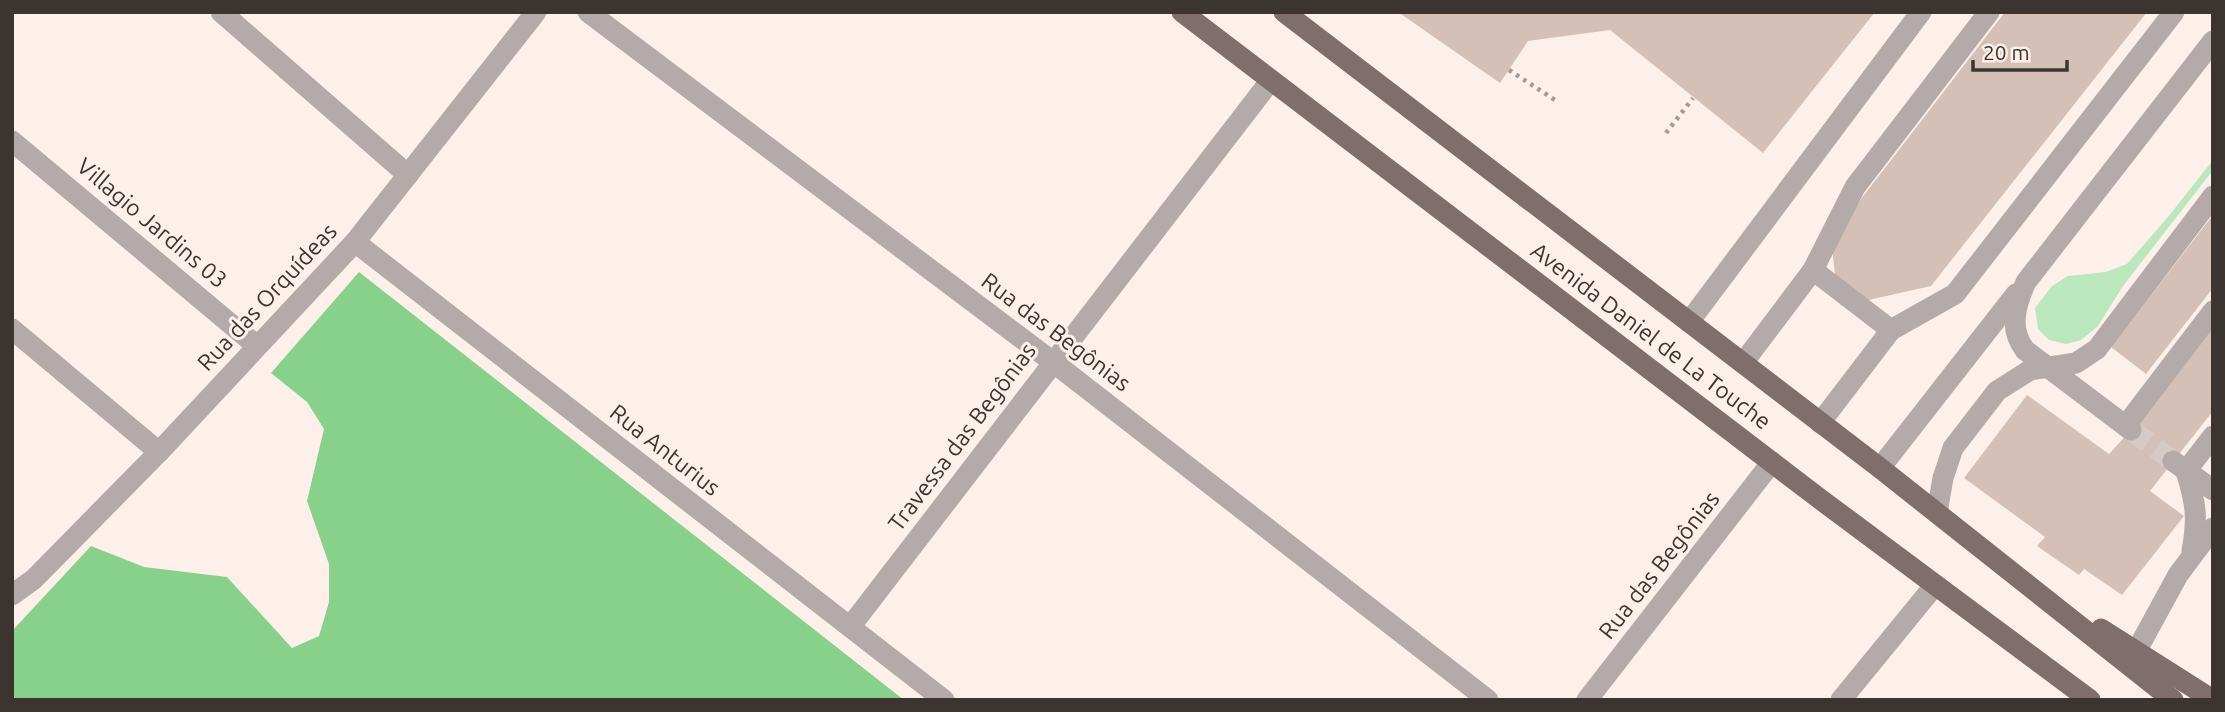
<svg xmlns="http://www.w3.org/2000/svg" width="2225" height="712" viewBox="0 0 2225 712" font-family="Ubuntu,sans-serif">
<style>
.green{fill:#bae7bb}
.forest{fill:#87d18b}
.building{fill:#d5c0b7}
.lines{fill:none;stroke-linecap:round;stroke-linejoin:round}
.minor-tunnel{stroke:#d6cac6;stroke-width:21;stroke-dasharray:21 10;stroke-linecap:butt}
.path{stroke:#a49a96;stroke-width:4.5;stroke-dasharray:3.5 5;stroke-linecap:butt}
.minor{stroke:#b4aaa9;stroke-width:21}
.major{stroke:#7f6e6b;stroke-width:21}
.labels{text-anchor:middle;stroke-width:6;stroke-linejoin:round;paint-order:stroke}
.street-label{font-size:23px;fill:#3c3431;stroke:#fdf0eb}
</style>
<rect width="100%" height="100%" fill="#fdf0eb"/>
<path class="green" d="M2213 160V170L2123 286 2098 326 2081 340 2066 344 2049 340 2038 329 2035 308 2052 286 2068 276 2106 272 2127 264 2168 217Z"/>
<path class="forest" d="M359 272 904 700H12V631L91 546 144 567 227 577 292 648 319 636 329 602V564L307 501 324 429 307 402 271 373Z"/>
<g class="building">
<path d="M1398 12H1875L1763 153 1610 30 1528 41 1500 83Z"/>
<path d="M2005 12H2147L1931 286 1842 306 1838 302 1831 238Z"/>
<path d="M2213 215V288L2146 374 2111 347Z"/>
<path d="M2213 322V411L2150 491 2184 516 2122 595 2084 569 2079 575 2037 546 2045 537 1964 478 2027 395 2109 454 2131 430Z"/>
</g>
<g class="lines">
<path class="minor-tunnel" d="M2131 430 2173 461"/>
<g class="path">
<path d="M1509 70 1555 100"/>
<path d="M1666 133 1693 98"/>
</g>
<g class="minor">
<path d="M221 12 408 175"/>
<path d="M588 12 1053 362 1488 700"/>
<path d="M12 141 257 346"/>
<path d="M355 242 944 700"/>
<path d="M1813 270 1855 187 1989 12"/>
<path d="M1689 322 1921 12"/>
<path d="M12 329 159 452"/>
<path d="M1891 330 1955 294 2174 12"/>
<path d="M1743 363 1813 270 1891 330 1820 423"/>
<path d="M2126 425 2213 311"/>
<path d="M2131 430 2025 350C2008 328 2016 304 2026 282L2213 41"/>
<path d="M2173 461 2213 490"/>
<path d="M1880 468 2016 294"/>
<path d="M2186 471C2196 503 2198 518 2192 551"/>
<path d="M2186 471 2213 436"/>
<path d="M1937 513 1943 478 1953 448 1997 391 2030 370 2076 363 2097 349 2213 196"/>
<path d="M12 595 34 579 159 452 355 242 536 12"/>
<path d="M850 627 1271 80"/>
<path d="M2137 650 2178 575 2213 528"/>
<path d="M1587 700 1772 462"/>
<path d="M1841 700 1935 585"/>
</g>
<g class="major">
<path d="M1182 12 1820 499 2090 700"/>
<path d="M1284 12 1880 468 2173 700"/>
<path d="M2101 629 2213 700"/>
</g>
</g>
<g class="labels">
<g class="street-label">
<text transform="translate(152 223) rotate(40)" y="8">Villagio Jardins 03</text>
<text transform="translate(267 297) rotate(-47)" y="8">Rua das Orquídeas</text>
<text transform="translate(1056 332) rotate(37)" y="8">Rua das Begônias</text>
<text transform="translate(1651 336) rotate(37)" y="8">Avenida Daniel de La Touche</text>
<text transform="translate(962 437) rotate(-53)" y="8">Travessa das Begônias</text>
<text transform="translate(665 450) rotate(38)" y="8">Rua Anturius</text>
<text transform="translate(1659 565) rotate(-52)" y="8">Rua das Begônias</text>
</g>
</g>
<rect width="2225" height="712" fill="none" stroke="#3c3431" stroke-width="28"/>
<path d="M1973 60v10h94v-10" fill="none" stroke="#3c3431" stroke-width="3.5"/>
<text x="1983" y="60" font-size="21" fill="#3c3431" stroke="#fdf0eb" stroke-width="5" paint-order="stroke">20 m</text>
</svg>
